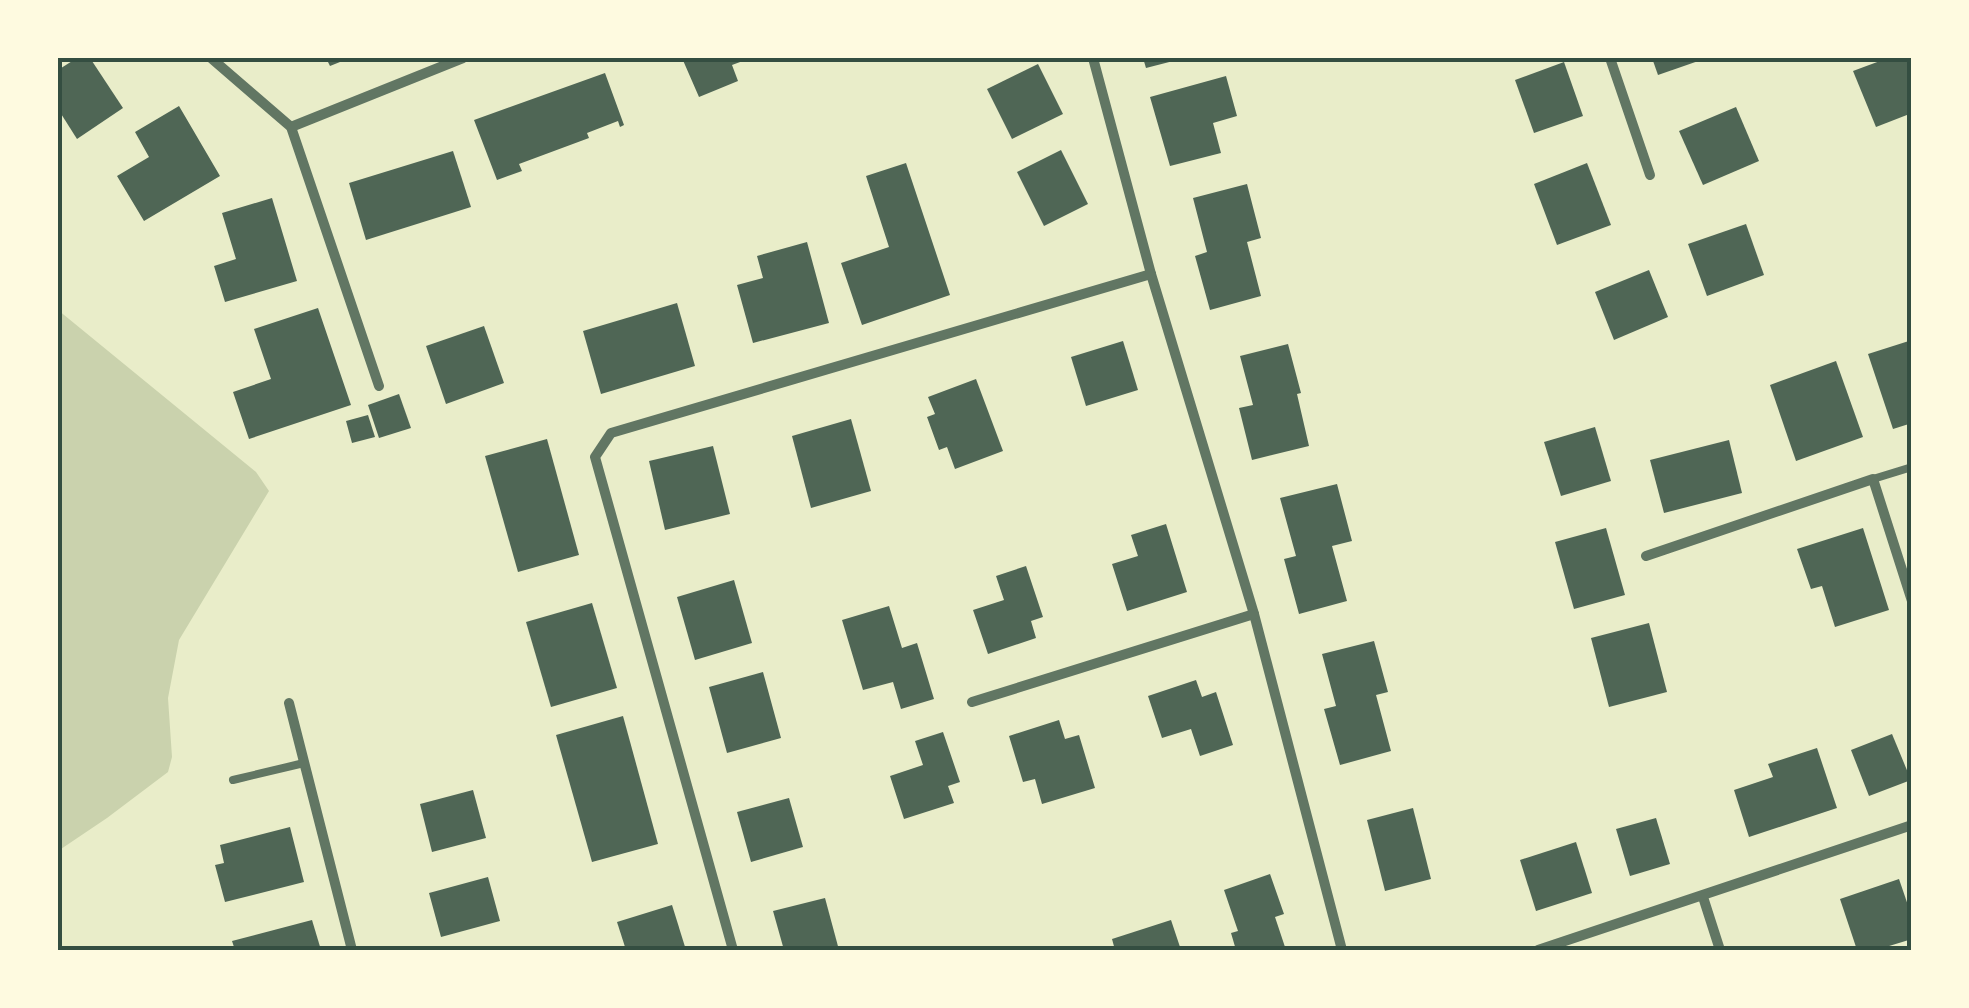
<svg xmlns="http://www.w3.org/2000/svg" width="1969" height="1008" viewBox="0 0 1969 1008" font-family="'PT Sans',sans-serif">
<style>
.green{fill:#cad2ad}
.building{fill:#4f6655}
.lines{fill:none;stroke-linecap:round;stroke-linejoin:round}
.service{stroke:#617663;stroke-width:8}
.minor{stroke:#617663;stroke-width:10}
.neatline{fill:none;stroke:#344e41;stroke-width:4}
</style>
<rect width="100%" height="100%" fill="#e9edc9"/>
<path class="green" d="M58 310 256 472 269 491 179 640 168 698 172 757 168 772 107 818 58 851Z"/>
<g class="building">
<path d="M77 58H90L123 108 77 139 58 109V70Z"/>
<path d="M326 58H350L330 66Z"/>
<path d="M682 58H751L732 65 738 81 699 97Z"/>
<path d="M1143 58H1180L1181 59 1146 68Z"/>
<path d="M1652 58H1707L1658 75Z"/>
<path d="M1888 58H1912V113L1876 127 1853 71Z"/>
<path d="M1564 62 1583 116 1534 133 1515 80Z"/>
<path d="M1038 64 1063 114 1012 139 987 89Z"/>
<path d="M605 73 624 125 620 127 618 121 587 133 589 138 519 164 522 171 497 180 474 120Z"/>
<path d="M1226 76 1237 116 1213 123 1221 153 1170 166 1150 97Z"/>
<path d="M179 106 220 176 144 221 117 176 149 157 135 132Z"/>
<path d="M1736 107 1759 161 1703 185 1679 131Z"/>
<path d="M1061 150 1088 204 1044 226 1017 172Z"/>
<path d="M453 151 471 207 366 240 349 183Z"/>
<path d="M906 163 950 295 862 325 841 263 889 247 866 176Z"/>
<path d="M1587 163 1611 225 1557 245 1534 184Z"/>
<path d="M1247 184 1261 238 1247 242 1261 296 1210 310 1195 256 1207 252 1193 198Z"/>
<path d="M272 198 297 281 225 302 214 266 236 259 222 213Z"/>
<path d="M1746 224 1764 275 1707 296 1688 244Z"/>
<path d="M807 242 829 323 753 343 737 285 763 278 757 256Z"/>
<path d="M1649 270 1668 317 1614 340 1595 292Z"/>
<path d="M677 303 695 366 601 394 583 331Z"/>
<path d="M318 308 351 405 249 439 233 392 271 379 254 329Z"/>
<path d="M484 326 504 383 446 404 426 346Z"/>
<path d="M1912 340V423L1893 429 1868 354Z"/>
<path d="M1123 341 1138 390 1086 406 1071 357Z"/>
<path d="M1288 344 1301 393 1297 394 1309 446 1252 460 1239 408 1253 405 1240 356Z"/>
<path d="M1836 361 1863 437 1796 461 1770 385Z"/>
<path d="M976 379 1003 451 955 469 947 447 939 450 927 417 935 414 928 397Z"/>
<path d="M399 394 411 428 379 438 368 405Z"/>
<path d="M368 415 375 437 352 443 346 421Z"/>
<path d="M851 419 871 491 811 508 792 436Z"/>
<path d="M1595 427 1611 481 1561 496 1544 442Z"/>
<path d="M547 439 579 555 518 572 485 456Z"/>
<path d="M1729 440 1742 493 1664 513 1650 460Z"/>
<path d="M713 446 730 514 665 530 649 461Z"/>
<path d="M1337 484 1352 541 1332 546 1347 601 1299 614 1284 559 1296 556 1280 498Z"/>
<path d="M1166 524 1187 592 1127 611 1112 564 1138 556 1131 535Z"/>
<path d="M1606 528 1625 595 1574 609 1555 542Z"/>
<path d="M1863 528 1889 610 1835 627 1822 586 1811 589 1797 549Z"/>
<path d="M1026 566 1043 617 1031 621 1036 638 988 654 973 610 1004 600 996 576Z"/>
<path d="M734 580 752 643 695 660 677 597Z"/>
<path d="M592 603 617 688 551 707 526 622Z"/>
<path d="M889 606 902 648 917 643 934 699 901 709 893 682 863 690 842 620Z"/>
<path d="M1649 623 1667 692 1609 707 1591 638Z"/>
<path d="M1374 641 1388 692 1376 695 1391 751 1340 765 1324 709 1336 706 1322 654Z"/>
<path d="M763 672 781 738 727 753 709 687Z"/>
<path d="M1196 680 1202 697 1216 692 1233 745 1200 756 1191 729 1162 738 1148 696Z"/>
<path d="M623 716 658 844 592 862 556 735Z"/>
<path d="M1059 720 1065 739 1079 735 1095 788 1042 804 1035 779 1023 782 1009 736Z"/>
<path d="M943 732 960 782 948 786 954 803 904 819 890 776 923 765 915 741Z"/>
<path d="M1892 734 1911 780 1869 796 1851 750Z"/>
<path d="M1817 748 1837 808 1749 837 1734 790 1773 777 1768 764Z"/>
<path d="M473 790 486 838 432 852 420 804Z"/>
<path d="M789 798 803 847 751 862 737 812Z"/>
<path d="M1413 808 1431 879 1385 891 1367 820Z"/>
<path d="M1656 818 1670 864 1630 876 1616 829Z"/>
<path d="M290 827 304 882 225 902 215 865 224 863 220 845Z"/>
<path d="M1576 842 1592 893 1536 911 1520 860Z"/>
<path d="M1270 874 1284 914 1275 917 1286 950H1236L1231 933 1238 931 1224 890Z"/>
<path d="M488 877 500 921 441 937 429 893Z"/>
<path d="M1899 879 1912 917V939L1876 950H1857L1840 899Z"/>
<path d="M825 898 839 950H784L773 911Z"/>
<path d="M672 905 686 950H626L617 922Z"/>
<path d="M312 920 321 950H235L232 941Z"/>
<path d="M1171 920 1181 950H1115L1112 939Z"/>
</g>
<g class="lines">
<g class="service">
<path d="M1873 479 1912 467"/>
<path d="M233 780 304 763"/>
</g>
<g class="minor">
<path d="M211 58 291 127 379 386"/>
<path d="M1093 58 1151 274 1254 614 1342 950"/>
<path d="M1610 58 1650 175"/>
<path d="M291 127 463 58"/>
<path d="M1646 556 1873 479 1912 601"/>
<path d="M972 702 1254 614"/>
<path d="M289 703 352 950"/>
<path d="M1703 897 1720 950"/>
<path d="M733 950 595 457 611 433 1151 274"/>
<path d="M1538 950 1912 825"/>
</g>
</g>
<rect width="1969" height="1008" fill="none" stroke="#fefae0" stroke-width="120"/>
<rect x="60" y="60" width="1849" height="888" class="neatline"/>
</svg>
